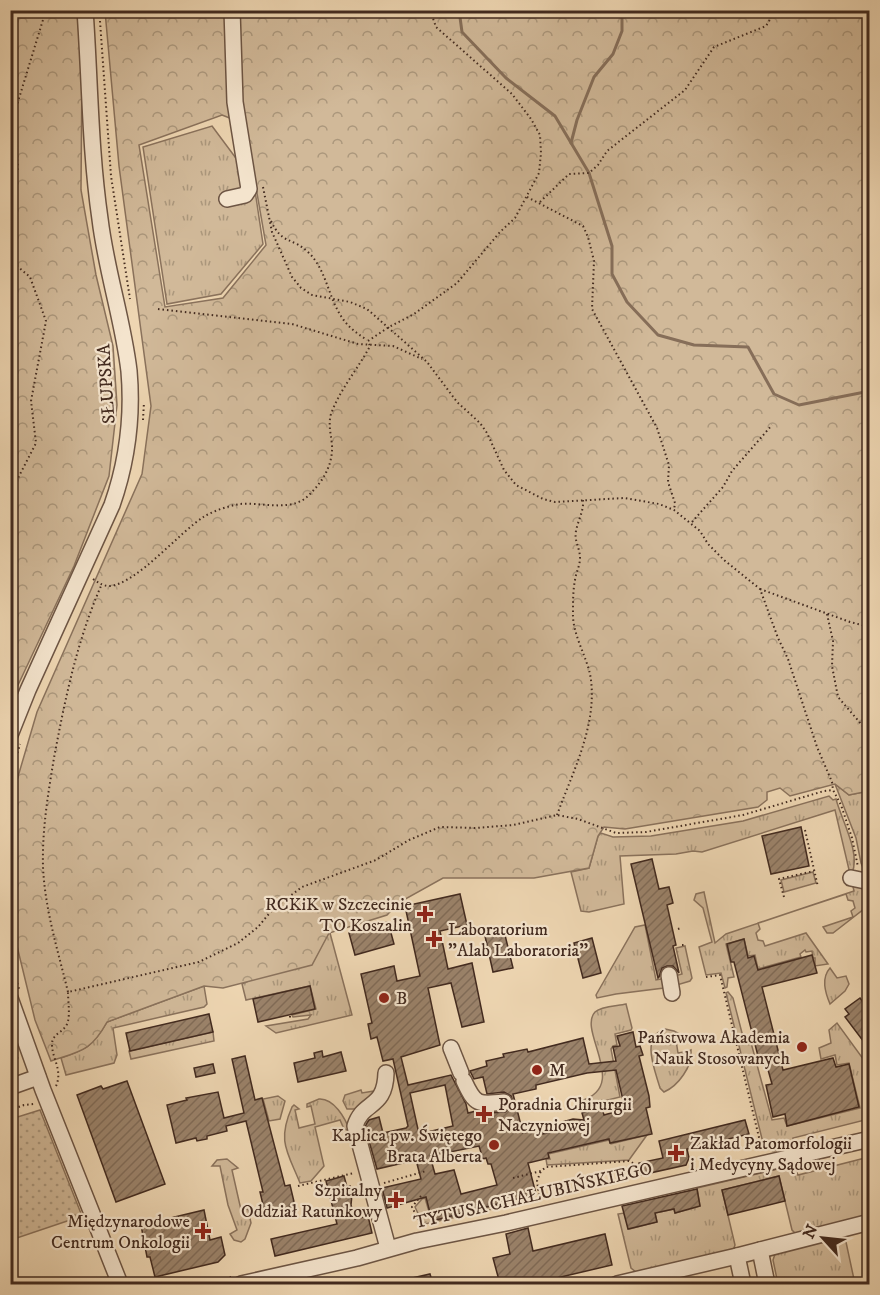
<svg xmlns="http://www.w3.org/2000/svg" width="880" height="1295" viewBox="0 0 880 1295" font-family="'IM FELL DW Pica',serif">
<style>
.grass{fill:url(#grass-tufts);stroke:#8a725c;stroke-width:1.5}
.forest{fill:url(#forest-crowns);stroke:#8a725c;stroke-width:1.5;fill-rule:evenodd}
.garden{fill:url(#garden-dots);stroke:#8a725c;stroke-width:1.5}
.lines{fill:none;stroke-linecap:round;stroke-linejoin:round}
.stream{stroke:#866e59;stroke-width:3}
.building{fill:url(#building-hatch);stroke:#422a1f;stroke-width:1.5;fill-rule:evenodd}
.minor-casing{stroke:#6d5544;stroke-width:18}
.path{stroke:#422a1f;stroke-width:2;stroke-dasharray:1.5 3;stroke-linecap:butt}
.minor{stroke:#f4e4cd;stroke-width:15}
.poi-dot{fill:#8f2418;stroke:#f4e4cd;stroke-width:2}
.labels{text-anchor:middle;stroke-width:4.5;stroke-linejoin:round;paint-order:stroke}
.street-label{font-size:18px;fill:#422a1f;stroke:#f4e4cd}
.poi-label{font-size:18px;fill:#422a1f;stroke:#f4e4cd;text-anchor:end}
</style>
<defs>
<pattern id="grass-tufts" width="24" height="20" patternUnits="userSpaceOnUse" patternTransform="scale(1.5)"><rect width="24" height="20" fill="#d1b999"/><path d="M3 7l-1-3M5 7V3M7 7l1-3M15 17l-1-3M17 17v-4M19 17l1-3" fill="none" stroke="#ab977c"/></pattern>
<pattern id="forest-crowns" width="20" height="18" patternUnits="userSpaceOnUse" patternTransform="scale(1.5)"><rect width="20" height="18" fill="#d1b999"/><path d="M2 6a3 3 0 1 1 6 0M12 15a3 3 0 1 1 6 0" fill="none" stroke="#ab977c"/></pattern>
<pattern id="garden-dots" width="8" height="8" patternUnits="userSpaceOnUse" patternTransform="scale(1.5)"><rect width="8" height="8" fill="#d1b999"/><path d="M2 2h.1M6 6h.1" fill="none" stroke="#ab977c" stroke-width="1.8" stroke-linecap="round"/></pattern>
<pattern id="building-hatch" width="6" height="6" patternUnits="userSpaceOnUse" patternTransform="scale(1.5)"><rect width="6" height="6" fill="#9b836b"/><path d="M-1 1l2-2M0 6l6-6M5 7l2-2" fill="none" stroke="#806b57"/></pattern>
</defs>
<rect width="100%" height="100%" fill="#eed6b2"/>
<filter id="stains"><feTurbulence type="fractalNoise" baseFrequency=".00333" numOctaves="4"/><feColorMatrix values="0 0 0 0 .2 0 0 0 0 .09 0 0 0 0 .02 0 0 0 .5 -.17"/></filter>
<radialGradient id="worn" r=".72"><stop offset=".6" stop-color="#630" stop-opacity="0"/><stop offset="1" stop-color="#630" stop-opacity=".3"/></radialGradient>
<g class="grass">
<path d="M212 126 241 165 251 164 263 244 221 294 167 304 143 147Z"/>
<path d="M835 784 849 795 869 791V871L864 870 861 863 856 838Z"/>
<path d="M829 796 833 800 836 799C841 819 861 853 852 873L850 874 835 810 702 852 693 851 676 854 620 856 624 904 589 912 581 911 571 872 589 868 598 836 601 833 613 837 651 836 743 821Z"/>
<path d="M813 872 816 883 784 892 781 880Z"/>
<path d="M852 882 870 889 869 905 833 933H827L823 927 853 917 851 911 855 908 853 901 848 900 846 894 758 923 760 929 756 933 758 940 763 941 765 946 806 933 828 964 815 966V958H813L812 951 806 952 805 950 800 954 801 957 758 969 755 955 748 956 744 939 726 944 734 977 728 978 727 987 725 988 721 973 706 975 699 947 712 942 703 908 694 900 696 894 704 892 715 943 726 934 854 891Z"/>
<path d="M645 925 656 980 667 978 664 988 616 994 597 998 596 995 635 927Z"/>
<path d="M330 933 352 1015 276 1033 266 1026 308 1019 311 1015 293 1017 292 1015 316 1009 310 986 246 1000 242 984 296 959Z"/>
<path d="M685 946 692 978 690 981 677 985 671 977 682 974 676 948Z"/>
<path d="M830 968 837 978 846 976 849 984 845 991 830 1004C825 992 821 978 830 968Z"/>
<path d="M204 986 207 1004 204 1007 113 1028 117 1055 114 1063 66 1075 61 1058C87 1049 93 1046 107 1022Z"/>
<path d="M728 992 733 998 742 1033 750 1039 772 1120 784 1118 787 1126 860 1108 849 1063 837 1065 835 1055 821 1059 819 1048 831 1043 829 1030 837 1023 869 1067V1119L793 1138V1148L773 1151 764 1147 726 993Z"/>
<path d="M626 1004 632 1028 631 1030 615 1034 617 1045 613 1046 611 1049 620 1097 580 1107V1101C631 1087 577 1031 595 1012 601 1006 618 1006 626 1004Z"/>
<path d="M665 1029 674 1031 685 1037 676 1040 678 1053 683 1052 685 1058 690 1057 689 1051 691 1050C693 1066 678 1086 664 1092L660 1088C655 1070 640 1037 665 1029Z"/>
<path d="M213 1032 214 1041 131 1059 129 1051Z"/>
<path d="M361 1090 362 1093 374 1091 372 1100 354 1109H347L343 1101 345 1095Z"/>
<path d="M278 1096 285 1101 280 1119 269 1121 263 1099Z"/>
<path d="M319 1099C334 1098 345 1118 350 1131L344 1129 340 1120 315 1127 324 1166 311 1181 300 1183C287 1151 277 1141 292 1107L294 1105 299 1109 295 1110 299 1128 315 1124 311 1106 307 1107V1104Z"/>
<path d="M647 1135 629 1160 547 1165 546 1159H550L548 1154 609 1140 611 1144Z"/>
<path d="M869 1157V1219L796 1234 792 1230 779 1176 722 1190 735 1245 733 1251 641 1272H636L631 1268 618 1214 624 1213 629 1229 657 1222 655 1213 674 1209 675 1213 700 1206 697 1188 794 1165 798 1175Z"/>
<path d="M227 1159 238 1168 232 1170 241 1210 248 1209 251 1223 245 1239 241 1242 234 1240 230 1234 237 1230 228 1205 220 1166H212L217 1160Z"/>
<path d="M425 1198 432 1222 501 1204 502 1207 425 1224 422 1222 415 1207 422 1199Z"/>
<path d="M837 1237 846 1242 855 1284H778L773 1260 776 1251Z"/>
</g>
<g class="forest">
<path d="M11 11H77L82 72 81 190 96 275 113 346 117 405 109 476 74 566 11 700Z"/>
<path d="M105 11H869V791L849 795 835 784 790 796 780 788 767 792V800L758 807 625 829 604 827 598 836 589 868 534 878H443L398 903 387 915 329 933 312 965 223 988 204 986 107 1022C91 1051 81 1051 51 1061L35 1020 17 946 11 899 12 797 37 712 142 474 151 406 119 166ZM222 115 245 124 266 245 223 298 165 307 139 145Z"/>
</g>
<path class="garden" d="M40 1110 82 1216 11 1240V1119Z"/>
<g class="lines">
<g class="stream">
<path d="M459 10 462 32 506 78 555 116 589 173 612 246V274L627 302 658 335 694 345 748 347 774 394 799 405 870 391"/>
<path d="M571 143 577 120 594 77 613 54 622 31V10"/>
</g>
</g>
<g class="building">
<path d="M801 827 809 866 771 874 762 836Z"/>
<path d="M652 859 659 889 669 887 673 903 667 905 676 945 673 946 679 973 673 966H667L662 968 659 977 658 978 631 864Z"/>
<path d="M460 894 467 925 440 931 448 969 472 963 484 1022 462 1027 451 983 428 988 440 1045 401 1057 408 1085 451 1075 466 1104 468 1113 476 1111 488 1113 505 1112 513 1105 511 1096 504 1092 487 1094 483 1077 474 1079 470 1071 487 1066 486 1061 504 1057 503 1054 527 1049 528 1052 583 1038 589 1064 616 1061 613 1047 620 1046 617 1036 633 1032 636 1047 640 1046 643 1055 639 1056 649 1096 650 1107 646 1108 652 1134 610 1143 609 1139 548 1153 549 1158 528 1163 536 1194 432 1221 426 1197 387 1208 382 1188 421 1179 416 1160 377 1169 365 1127 367 1123 369 1120 379 1117 383 1133 406 1128 408 1126 393 1059 383 1061 377 1037 371 1039 368 1024 372 1023 361 974 394 966 397 981 420 976 405 906ZM616 1070 625 1109 604 1115 602 1108 593 1109 582 1113 584 1120 573 1119 562 1122 564 1130 543 1134 542 1130 523 1133 513 1094 536 1089V1085L587 1073ZM445 1085 453 1126 419 1134 410 1093ZM479 1146 483 1159 486 1158 488 1164H491L497 1185 461 1194 454 1170 435 1174 430 1156Z"/>
<path d="M388 922 394 944 355 955 349 933Z"/>
<path d="M504 931 513 968 493 972 485 936Z"/>
<path d="M592 938 601 973 583 978 574 943Z"/>
<path d="M744 939 748 958 754 956 758 970 812 955 817 973 762 987 783 1070 833 1058 836 1067 849 1064 859 1107 787 1126 785 1114 773 1117 766 1085 772 1084 765 1059 759 1060 734 962H731L727 944Z"/>
<path d="M310 986 315 1009 258 1022 253 999Z"/>
<path d="M860 998 870 1012V1050L845 1017 849 1014 845 1009Z"/>
<path d="M209 1014 213 1032 130 1051 126 1033Z"/>
<path d="M322 1051 323 1057 341 1052 346 1071 298 1082 294 1063 315 1058 314 1053Z"/>
<path d="M245 1056 255 1100 262 1098 285 1186 290 1185 295 1206 265 1213 260 1192H263L246 1121 226 1126 227 1131 207 1136V1139L197 1141 196 1138 176 1143 167 1105 187 1100 186 1098 218 1092 224 1118 244 1113 232 1059Z"/>
<path d="M213 1064 215 1073 196 1077 194 1068Z"/>
<path d="M127 1081 165 1184 116 1202 77 1095 101 1086 103 1089Z"/>
<path d="M745 1120 749 1134 687 1149 689 1158 686 1165 641 1175 639 1163 663 1158 659 1141Z"/>
<path d="M344 1176 347 1187 350 1186 352 1194 351 1205 355 1219 368 1216 372 1233 275 1256 271 1239 337 1224 326 1181Z"/>
<path d="M779 1176 785 1201 728 1215 722 1190Z"/>
<path d="M697 1189 700 1206 675 1213 674 1209 655 1213 657 1222 628 1229 622 1206Z"/>
<path d="M204 1210 210 1240 221 1237 225 1255 218 1262 155 1277 150 1257H147L141 1225Z"/>
<path d="M528 1228 533 1251 605 1234 612 1265 531 1284H500L493 1258 510 1254 506 1234Z"/>
<path d="M430 1274 433 1284H400L399 1281Z"/>
</g>
<g class="lines">
<defs>
<g id="minor">
<path d="M227 199 245 195 249 189 235 102 232 10"/>
<path d="M10 735 28 690 112 505C127 462 133 417 129 371 123 320 106 270 100 219 90 150 90 80 85 10"/>
<path d="M851 878 870 882"/>
<path d="M669 975 672 993"/>
<path d="M10 998 43 1090 120 1284"/>
<path d="M451 1048 461 1073"/>
<path d="M386 1073C385 1110 363 1100 355 1126L388 1248"/>
<path d="M464 1081C475 1105 478 1105 504 1102"/>
<path d="M10 1087 38 1077"/>
<path d="M760 1250 767 1284"/>
<path d="M241 1284 357 1258 417 1241 506 1223 870 1139"/>
<path d="M617 1284 737 1256"/>
<path d="M743 1284 737 1256 870 1222"/>
</g>
</defs>
<use href="#minor" class="minor-casing"/>
<g class="path">
<path d="M100 21 111 176 130 299"/>
<path d="M263 187 272 232 292 277 301 288 312 295 350 302 367 309 416 352 427 362 457 402 480 423 487 433 504 470 516 485 543 499 555 502 624 498 659 504 674 510 700 531 708 544 724 560 760 589 778 638 788 659 817 747 832 782 833 790 841 805 852 838 858 867"/>
<path d="M10 191 18 168 13 118 46 10"/>
<path d="M527 197 583 226 588 237 594 261 592 309 657 428 669 465 668 482 675 503 674 510"/>
<path d="M540 202 569 174 589 173 598 165 607 151 685 90 714 47 766 26 776 10"/>
<path d="M271 221C282 245 293 237 309 253 327 271 328 298 343 319 349 328 358 334 367 340"/>
<path d="M10 260 30 277 46 321 31 401 36 443 17 480 10 512"/>
<path d="M158 309 292 324 358 344 393 346 422 359"/>
<path d="M143 420 144 402"/>
<path d="M692 522 723 487 732 471 772 425"/>
<path d="M93 579C99 583 103 586 110 586 138 583 179 532 205 516 216 510 228 506 240 504 263 502 293 513 310 494 323 481 333 465 332 445 331 434 328 425 331 414 340 389 358 369 370 346L368 341 389 327 414 314 457 283 500 232 515 218 539 173 541 153 540 135 531 119 512 94 436 27 430 10"/>
<path d="M760 589 850 622 870 627"/>
<path d="M827 614 833 641 832 666 838 697 868 732 870 736"/>
<path d="M870 765V768"/>
<path d="M10 779 20 744"/>
<path d="M557 815C573 771 599 722 590 674 585 653 572 633 573 612 573 601 573 590 575 580 576 572 580 566 580 558 580 548 574 541 576 531 578 520 584 511 583 500"/>
<path d="M805 830 818 887"/>
<path d="M784 897 779 879 814 871"/>
<path d="M672 900H673"/>
<path d="M678 929 681 928"/>
<path d="M682 945H685"/>
<path d="M10 957 19 989"/>
<path d="M706 977 720 975 762 1150"/>
<path d="M68 992C58 951 45 910 43 867 42 830 48 794 54 758 65 699 77 641 101 586"/>
<path d="M290 1016V1018"/>
<path d="M10 1070 18 1057"/>
<path d="M56 1086C63 1070 52 1059 52 1044 52 1033 66 1032 68 1021 70 1013 68 1001 68 992L199 962 238 943 258 927 273 909 302 887 376 860 409 840 440 827 476 828 513 825 557 815 578 819 616 833 646 832 743 815 824 791 833 790"/>
<path d="M10 1110 24 1105 34 1104"/>
<path d="M513 1178 541 1171 546 1167 629 1161 635 1164"/>
<path d="M384 1183 426 1171"/>
<path d="M298 1186 354 1173"/>
<path d="M539 1195 537 1181 541 1171"/>
<path d="M421 1196 412 1207 422 1227"/>
<path d="M199 1284 231 1277"/>
</g>
<use href="#minor" class="minor"/>
</g>
<g class="poi-dot">
<path d="M422 905h6v6h6v6h-6v6h-6v-6h-6v-6h6z"/>
<path d="M431 930h6v6h6v6h-6v6h-6v-6h-6v-6h6z"/>
<circle cx="384" cy="998" r="6"/>
<circle cx="802" cy="1047" r="6"/>
<circle cx="537" cy="1070" r="6"/>
<path d="M481 1105h6v6h6v6h-6v6h-6v-6h-6v-6h6z"/>
<circle cx="494" cy="1145" r="6"/>
<path d="M673 1144h6v6h6v6h-6v6h-6v-6h-6v-6h6z"/>
<path d="M393 1191h6v6h6v6h-6v6h-6v-6h-6v-6h6z"/>
<path d="M200 1222h6v6h6v6h-6v6h-6v-6h-6v-6h6z"/>
</g>
<g class="labels">
<g class="street-label">
<text transform="translate(106 384) rotate(-94)" y="6">SŁUPSKA</text>
<text transform="translate(533 1195) rotate(-13)" y="6">TYTUSA CHAŁUBIŃSKIEGO</text>
</g>
<g class="poi-label">
<text x="412" y="910">RCKiK w Szczecinie<tspan x="412" dy="21">TO Koszalin</tspan></text>
<text x="448" y="935" text-anchor="start">Laboratorium<tspan x="448" dy="21">"Alab Laboratoria"</tspan></text>
<text x="396" y="1004" text-anchor="start">B</text>
<text x="790" y="1043">Państwowa Akademia<tspan x="790" dy="21">Nauk Stosowanych</tspan></text>
<text x="549" y="1076" text-anchor="start">M</text>
<text x="498" y="1110" text-anchor="start">Poradnia Chirurgii<tspan x="498" dy="21">Naczyniowej</tspan></text>
<text x="482" y="1141">Kaplica pw. Świętego<tspan x="482" dy="21">Brata Alberta</tspan></text>
<text x="690" y="1149" text-anchor="start">Zakład Patomorfologii<tspan x="690" dy="21">i Medycyny Sądowej</tspan></text>
<text x="382" y="1196">Szpitalny<tspan x="382" dy="21">Oddział Ratunkowy</tspan></text>
<text x="190" y="1227">Międzynarodowe<tspan x="190" dy="21">Centrum Onkologii</tspan></text>
</g>
</g>
<rect width="880" height="1295" fill="none" stroke="#eed6b2" stroke-width="36"/>
<rect x="12" y="12" width="856" height="1271" fill="none" stroke="#422a1f" stroke-width="3"/>
<rect x="18" y="18" width="844" height="1259" fill="none" stroke="#422a1f" stroke-width="1.5"/>
<g transform="translate(823 1238) rotate(297)" stroke="#f4e4cd" stroke-width="4.5" paint-order="stroke">
<path d="M0-4.5L10 22L0 15L-10 22Z" fill="#422a1f"/>
<text y="-9" font-size="16" font-weight="bold" text-anchor="middle" fill="#422a1f">N</text>
</g>
<rect width="100%" height="100%" filter="url(#stains)"/>
<rect width="100%" height="100%" fill="url(#worn)"/>
</svg>
